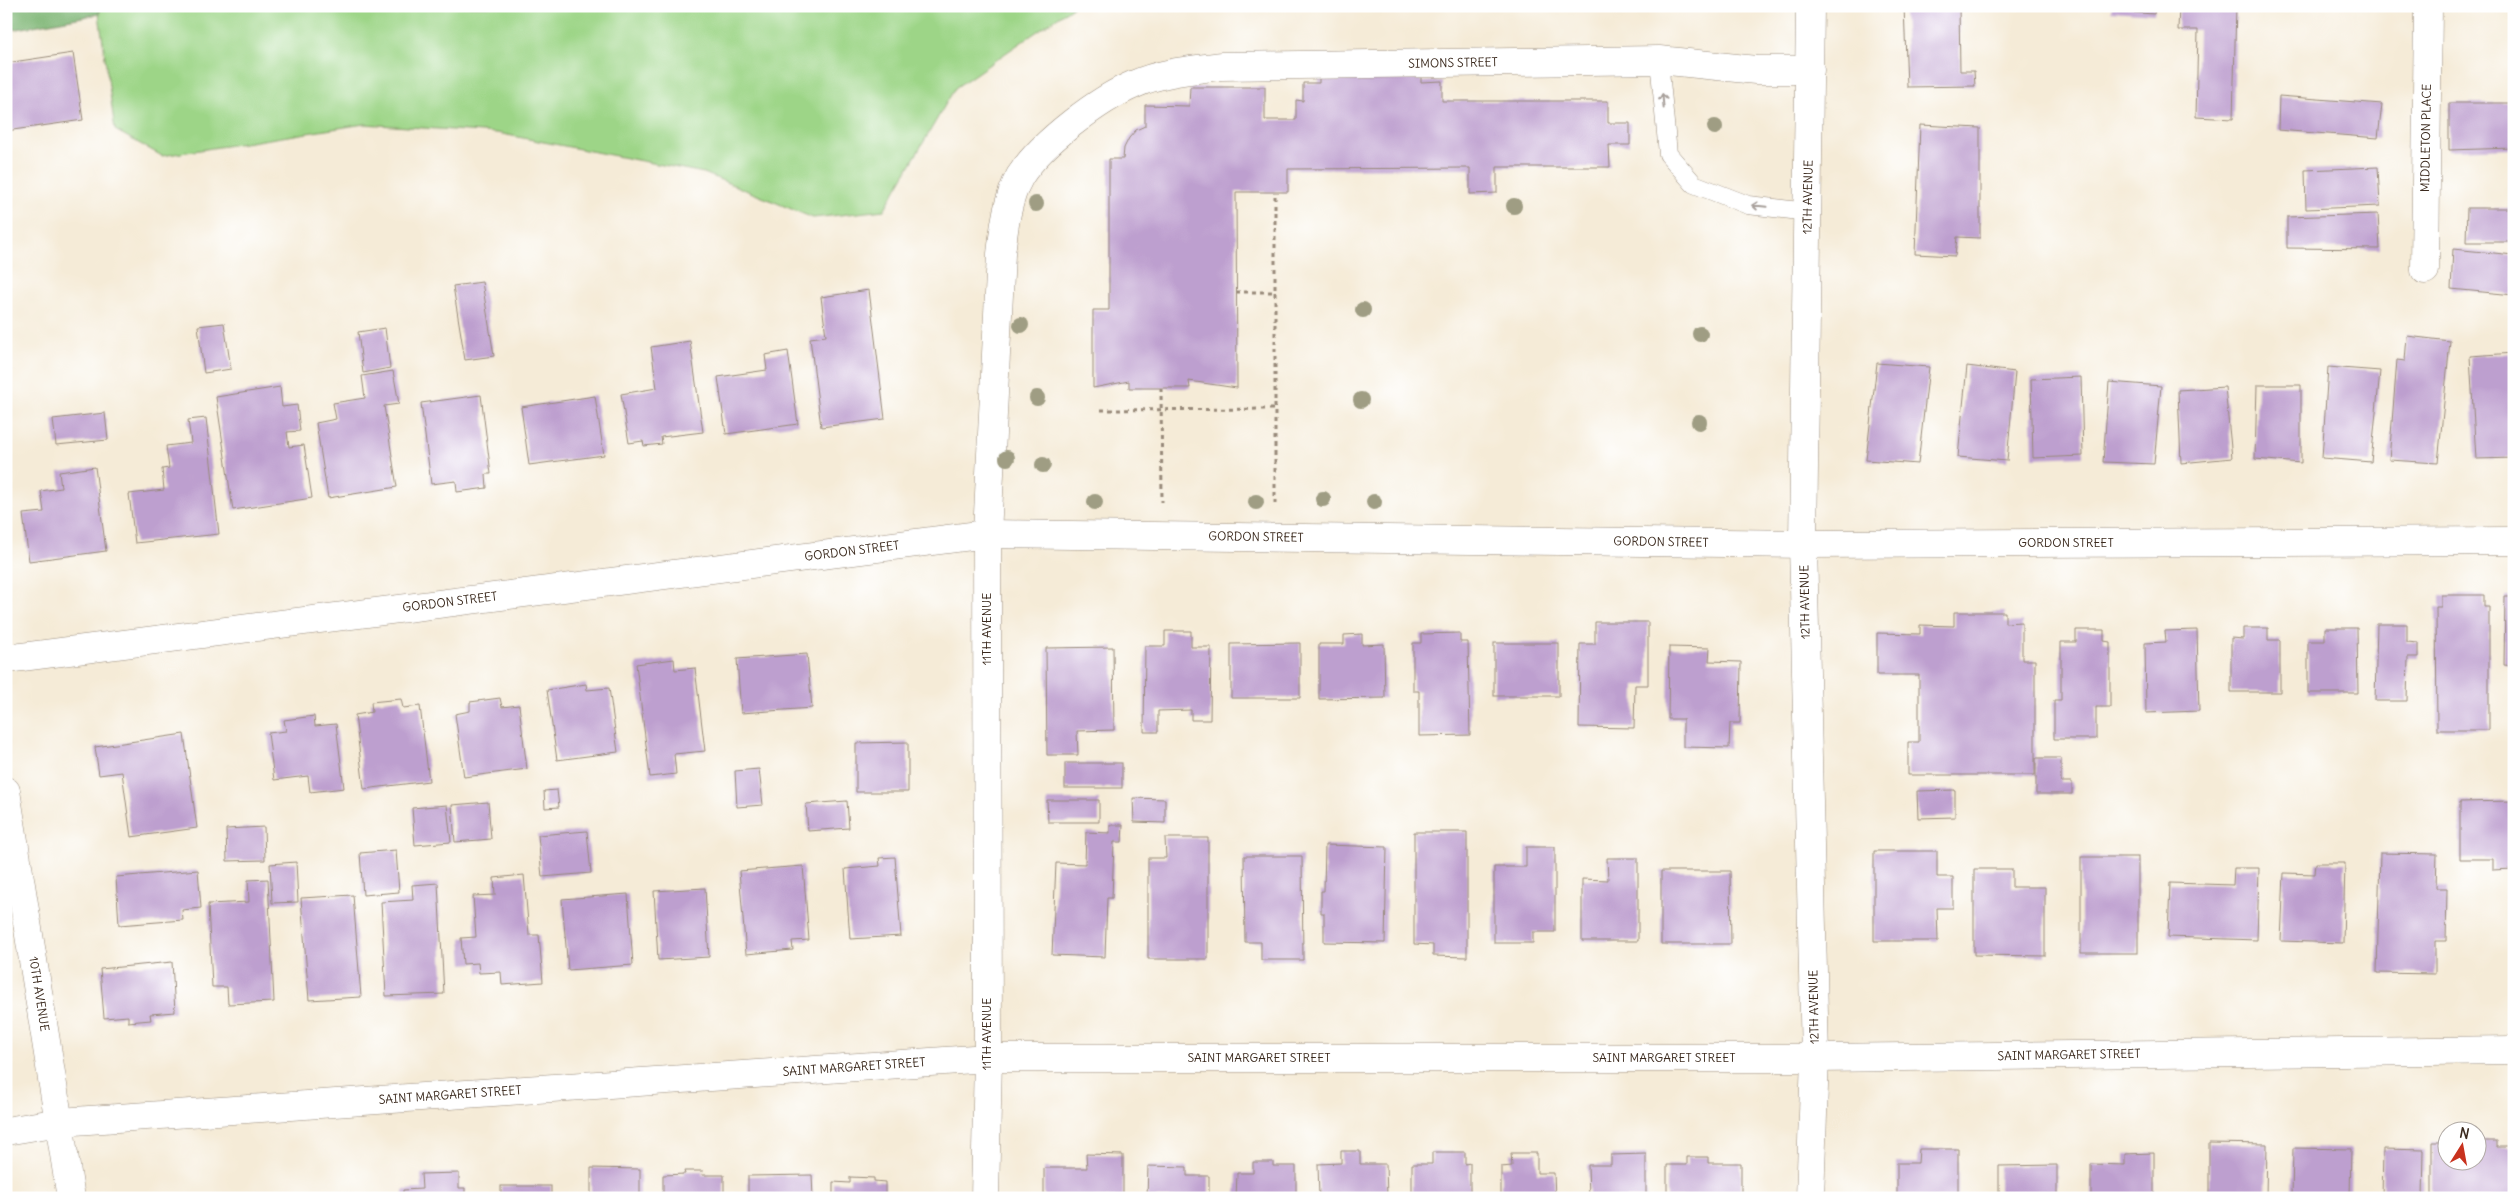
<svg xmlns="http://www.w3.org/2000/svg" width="2520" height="1204" viewBox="0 0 2520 1204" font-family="Delius,sans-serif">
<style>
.green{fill:#9dd587;stroke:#6c8052}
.forest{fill:#7eb674;stroke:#5c7049}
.building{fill:#bd9fcf}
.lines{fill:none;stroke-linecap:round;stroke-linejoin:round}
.service-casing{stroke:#988a7a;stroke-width:19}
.minor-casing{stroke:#988a7a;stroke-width:29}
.path{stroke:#988a7a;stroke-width:3;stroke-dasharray:4 4;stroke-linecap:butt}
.service{stroke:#fff;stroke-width:18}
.minor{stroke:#fff;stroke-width:28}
.tree{fill:#9f9d83}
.oneway{stroke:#a79f9a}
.labels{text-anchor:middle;stroke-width:4;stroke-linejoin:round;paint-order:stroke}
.street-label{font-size:12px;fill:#3b2a1e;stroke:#fff}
</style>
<rect width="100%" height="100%" fill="#fff"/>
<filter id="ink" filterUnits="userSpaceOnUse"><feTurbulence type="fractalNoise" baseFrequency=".02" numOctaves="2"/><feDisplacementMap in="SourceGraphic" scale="10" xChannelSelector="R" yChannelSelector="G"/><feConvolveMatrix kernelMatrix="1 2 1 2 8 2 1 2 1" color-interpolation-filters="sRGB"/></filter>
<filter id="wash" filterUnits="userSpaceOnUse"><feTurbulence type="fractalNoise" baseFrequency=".0096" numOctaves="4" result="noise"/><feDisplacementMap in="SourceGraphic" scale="20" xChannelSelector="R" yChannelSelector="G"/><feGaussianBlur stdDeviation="1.12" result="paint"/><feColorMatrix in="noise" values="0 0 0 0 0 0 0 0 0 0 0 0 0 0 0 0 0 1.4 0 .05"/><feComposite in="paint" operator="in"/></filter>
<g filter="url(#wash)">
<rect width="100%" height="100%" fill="#f5ebd7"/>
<path class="green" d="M101 6H1074L955 88 884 210 813 218 704 173 497 133 364 124 162 156 115 130 99 14Z"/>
<path class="forest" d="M6 6H101L99 14 6 31Z"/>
<g id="blocks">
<g class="building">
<path d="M1904 6H1959L1960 71H1974L1975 86 1907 87Z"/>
<path d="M2112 6H2155L2154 14 2111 11Z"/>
<path d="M2179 6H2236L2233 119 2196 117 2198 30H2178Z"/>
<path d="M73 53 83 120 6 131V63Z"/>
<path d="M1421 71V82L1442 81V101H1608V123H1630V145H1609L1610 167H1497V193L1470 194V168L1288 169V192H1236L1237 388 1189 381 1190 388H1129V381L1093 388V310H1109V159H1123L1124 148 1129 138 1136 130 1145 126V105L1189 106 1190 87H1265V120H1296V100L1303 101V83H1319V72Z"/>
<path d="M2279 96 2382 104 2378 138 2278 130Z"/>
<path d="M2449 103H2514V148L2449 150Z"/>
<path d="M1920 125 1980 128V238L1957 237 1955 256 1915 254Z"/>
<path d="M2378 167 2380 206 2306 209 2305 170Z"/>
<path d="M2467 208H2514V242H2466Z"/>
<path d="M2378 214 2380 249 2287 248V217Z"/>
<path d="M2453 249 2514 255V295L2451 289Z"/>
<path d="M482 282 494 356 465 360 453 286Z"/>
<path d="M869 290 885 419 821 427 810 338 826 336 821 297Z"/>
<path d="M224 323 231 369 204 373 198 326Z"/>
<path d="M385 328 390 368 363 373 358 332Z"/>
<path d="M2407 336 2450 341 2438 463 2389 460 2397 360 2405 361Z"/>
<path d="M690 341 703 432 661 437 662 444 644 446 643 441 629 443 621 394 657 388 651 347Z"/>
<path d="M788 351 798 424 726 434 718 377 767 370 765 355Z"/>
<path d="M2514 353V458L2476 459 2470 356Z"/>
<path d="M1877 363 1929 367 1918 464 1866 460Z"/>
<path d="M1967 366 2015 372 2007 461 1958 457Z"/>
<path d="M2328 367 2380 371 2371 462 2322 458Z"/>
<path d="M393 371 399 404 384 406 397 487 328 498 316 423 336 419 333 403 365 398 362 376Z"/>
<path d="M2081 377 2083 456 2033 458 2031 379Z"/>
<path d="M2109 382 2161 386 2154 464 2103 462Z"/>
<path d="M2257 385H2301V463L2255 459Z"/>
<path d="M280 387 282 407 297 405 300 431 287 432 289 447 304 445 312 498 233 510 216 397Z"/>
<path d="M2225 387 2232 458 2181 463 2178 390Z"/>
<path d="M481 395 491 474H486L487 488 457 492 456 481 431 484 421 403Z"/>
<path d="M595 396 604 455 529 465 521 407Z"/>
<path d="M105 413 108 440 56 445 53 419Z"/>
<path d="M206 418 219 534 135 543 129 494 164 490 162 469 169 468 166 446 191 443 188 420Z"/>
<path d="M95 467 106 551 29 561 23 514 44 512 41 491 61 488 59 472Z"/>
<path d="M2441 595H2484V607H2489V730H2437L2436 607H2441Z"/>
<path d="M2505 596H2514V666L2504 665Z"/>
<path d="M1954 612H2005V623L2022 622V660H2035V775H1908V742H1919V675H1877V633L1920 634V625L1954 626Z"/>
<path d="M1595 622H1648V685H1635L1634 728 1579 727 1580 644H1595Z"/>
<path d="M2377 624H2407V642L2418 643V657H2408L2407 701H2375Z"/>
<path d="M2243 628H2268V640H2280V692H2231V638L2243 639Z"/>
<path d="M2325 628H2357L2358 693H2308V641H2325Z"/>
<path d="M2076 630H2104V641L2110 642V707H2096V739H2054V700H2061V642H2076Z"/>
<path d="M2197 630 2199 711 2146 713 2145 643 2166 642 2165 631Z"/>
<path d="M1165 631H1191V647H1211L1210 720H1191V710L1158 711V732H1144L1145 646H1165Z"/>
<path d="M1460 633V642H1468L1470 735 1419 736V691H1413V643H1421V634Z"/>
<path d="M1362 634V645L1384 644 1385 698 1319 699V644H1344V635Z"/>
<path d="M1300 643V698H1231V644Z"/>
<rect x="1494" y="643" width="65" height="53"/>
<path d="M1113 647 1114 730 1077 731 1078 755H1047L1046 648Z"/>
<path d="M1669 647 1710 648 1709 661 1741 662 1740 723H1730L1729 748 1683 747V719H1668Z"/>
<path d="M807 654 812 708 741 713 737 659Z"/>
<path d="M674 659 675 670 695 668 705 751 674 754 676 774 650 777 636 664Z"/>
<path d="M586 684 587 690 609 688 618 752 557 760 547 690Z"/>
<path d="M500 698 502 707 519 705 527 769 464 777 455 714 470 711V702Z"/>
<path d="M401 699 403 708 420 706 429 781 364 789 355 715 372 712 371 702Z"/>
<path d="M314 716 315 726 336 724 344 788 310 792 308 776 274 780 268 733 286 731 284 720Z"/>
<path d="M184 734 197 828 131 837 122 772 99 775 95 747Z"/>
<path d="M908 742V792H856V743Z"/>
<path d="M2036 758H2061V782H2072V794H2036Z"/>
<rect x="1065" y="763" width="57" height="25"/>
<path d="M759 769 763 805 737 807 735 771Z"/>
<path d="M557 790 559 807 545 808 544 791Z"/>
<path d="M1955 790V817L1918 818 1917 791Z"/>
<path d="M1133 798 1165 799V823L1134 822Z"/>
<path d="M1047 800H1099V822H1048Z"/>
<path d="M847 801 849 828 808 831 806 804Z"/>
<path d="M2514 801V869L2493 870V859H2460V802Z"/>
<path d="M488 802 491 839 455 842 452 805Z"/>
<path d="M447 805 451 842 415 845 412 808Z"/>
<path d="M1110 825H1123L1122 842H1114L1112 898H1107L1105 957 1052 955 1056 863 1085 864 1086 832 1110 833Z"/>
<path d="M264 827 265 860 227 861 226 829Z"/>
<path d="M587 831 591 873 542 877 538 835Z"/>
<path d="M1414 832H1467V957L1433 956V945L1414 944Z"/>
<path d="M1165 838H1208V959H1148V858H1166Z"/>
<path d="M1325 845 1387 847 1385 943 1324 942V913H1321V891H1324Z"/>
<path d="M1526 847H1555V932H1533V943H1494V867H1526Z"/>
<path d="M396 850 399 892 363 895 360 853Z"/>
<path d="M1874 851H1937V877H1953V908H1937L1938 941H1874Z"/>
<path d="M2380 853 2437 854 2436 888H2447L2446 941H2435V974L2377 973Z"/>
<path d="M1244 856H1302L1303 960H1261V942H1245Z"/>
<path d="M895 857 901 936 850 939 845 869 880 866 879 858Z"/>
<rect x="2081" y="857" width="57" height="96"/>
<path d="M1607 858H1638V941H1582V879L1608 880Z"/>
<path d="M296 862 298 902 272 903 270 864Z"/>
<path d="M2316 863H2345L2343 943 2281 941 2284 873 2315 874Z"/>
<path d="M803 866 809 940 792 941 793 950 746 954 739 871Z"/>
<path d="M2234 868H2259L2257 940 2168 937 2170 883 2233 885Z"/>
<path d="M1974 869H2012V887H2045V956L1974 955Z"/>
<path d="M198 870 201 908 182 910 183 920 119 925 116 877Z"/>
<path d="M1661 871H1730L1731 944H1661Z"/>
<path d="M524 875 529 935H539L543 982 502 985 501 972 479 973 478 963 463 964 461 938 476 937 473 896 495 895 494 878Z"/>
<path d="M268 879 274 1002 228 1004 227 987H212L208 904 249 902 248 880Z"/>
<path d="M438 883 444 994 386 996 381 902 413 900 412 885Z"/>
<path d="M705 888 709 957 658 960 654 891Z"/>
<path d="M628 894 633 965 568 970 562 899Z"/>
<path d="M353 895 361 997 309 1000 301 898Z"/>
<path d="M172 962 175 1012 150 1014 151 1020 128 1022V1016L104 1018 100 969Z"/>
<path d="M2478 1141H2497V1147H2514V1198H2432V1142H2448V1162H2478Z"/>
<path d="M2209 1143 2267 1144 2266 1198H2209Z"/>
<path d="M2293 1148 2351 1149 2350 1198H2292Z"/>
<path d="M1919 1149H1958V1198H1897V1163H1918Z"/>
<path d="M2383 1149 2424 1150 2423 1198H2382Z"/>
<path d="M1341 1151H1360V1164H1386L1387 1198H1319L1318 1164 1341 1163Z"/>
<path d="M1432 1152H1465V1164L1470 1163V1198H1412V1164H1432Z"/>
<path d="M1511 1153H1537V1173H1554L1555 1198H1501V1167L1512 1166Z"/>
<path d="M2154 1153V1198H2091V1164L2125 1165V1154Z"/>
<path d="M1086 1154 1123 1155V1198H1044V1168H1087Z"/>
<path d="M1646 1154V1198H1589L1588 1165H1611V1155Z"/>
<path d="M1687 1157H1708V1163H1741V1196L1667 1198V1165H1687Z"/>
<path d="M1253 1162H1273V1166H1296V1198H1236L1237 1173H1253Z"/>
<path d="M2057 1165V1198H1999V1166Z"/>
<path d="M1148 1166 1187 1167V1176H1209V1198H1147Z"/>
<path d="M591 1168 640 1169V1198H591Z"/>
<path d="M684 1171H703L702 1175H724V1198H663V1175L685 1174Z"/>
<path d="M459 1173V1188H465V1198H403V1190L422 1189 421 1174Z"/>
<path d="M812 1175 813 1198H748V1176Z"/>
<path d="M850 1177 874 1178V1181L885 1182V1198H833V1182L850 1183Z"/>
<rect x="501" y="1186" width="50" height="12"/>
</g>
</g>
</g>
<g filter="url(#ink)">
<use href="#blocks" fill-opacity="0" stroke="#988a7a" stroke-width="1"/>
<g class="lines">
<defs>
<path id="service" d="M1659 60 1668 154 1694 184 1748 205 1808 212"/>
<g id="minor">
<path d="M1810 6 1803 544 1815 1058 1810 1198"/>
<path d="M2425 270 2428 6"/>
<path d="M6 659 987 534 1803 544 2514 541"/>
<path d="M6 791 71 1198"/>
<path d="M6 1131 60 1122 988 1058H1815L2514 1050"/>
<path d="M985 1198 988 1058 987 534 1001 254C1004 228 1007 199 1020 176 1041 143 1099 99 1135 84 1162 72 1192 70 1221 66L1659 60 1756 70H1810"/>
</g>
</defs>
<use href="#service" class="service-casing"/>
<use href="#minor" class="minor-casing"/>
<g class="path">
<path d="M1236 292H1275"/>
<path d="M1161 388 1162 502"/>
<path d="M1101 410 1275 409"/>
<path d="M1275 504V192"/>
</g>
<use href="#service" class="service"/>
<use href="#minor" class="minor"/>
</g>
<g class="tree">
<circle cx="1715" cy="127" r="8"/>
<circle cx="1036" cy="204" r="8"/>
<circle cx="1514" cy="206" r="8"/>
<circle cx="1363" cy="310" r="8"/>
<circle cx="1021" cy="325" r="8"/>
<circle cx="1700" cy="334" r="8"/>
<circle cx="1037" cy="398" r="8"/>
<circle cx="1361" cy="400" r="8"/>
<circle cx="1699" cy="422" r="8"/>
<circle cx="1007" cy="458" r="8"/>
<circle cx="1043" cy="465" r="8"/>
<circle cx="1323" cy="499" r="8"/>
<circle cx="1095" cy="502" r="8"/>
<circle cx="1256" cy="502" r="8"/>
<circle cx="1374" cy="502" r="8"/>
</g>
<defs><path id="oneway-shaft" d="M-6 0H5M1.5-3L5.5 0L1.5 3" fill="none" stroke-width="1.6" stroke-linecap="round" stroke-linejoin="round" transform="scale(1.25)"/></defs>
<g class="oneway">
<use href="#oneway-shaft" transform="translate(1663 101) rotate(-95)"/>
<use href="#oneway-shaft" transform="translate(1759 206) rotate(-174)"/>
</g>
</g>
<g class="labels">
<g class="street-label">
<text transform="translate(1453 63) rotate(-1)" y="4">SIMONS STREET</text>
<text transform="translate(2426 138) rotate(-89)" y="4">MIDDLETON PLACE</text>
<text transform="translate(1808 197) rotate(-89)" y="4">12TH AVENUE</text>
<text transform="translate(1256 537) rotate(1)" y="4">GORDON STREET</text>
<text transform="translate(1661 542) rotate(1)" y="4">GORDON STREET</text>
<text x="2066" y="547">GORDON STREET</text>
<text transform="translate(852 551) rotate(-7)" y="4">GORDON STREET</text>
<text transform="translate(450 602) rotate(-7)" y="4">GORDON STREET</text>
<text transform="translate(1805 602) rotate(-91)" y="4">12TH AVENUE</text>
<text transform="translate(987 629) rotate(-90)" y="4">11TH AVENUE</text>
<text transform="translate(39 994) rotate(81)" y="4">10TH AVENUE</text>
<text transform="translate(1814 1007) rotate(-91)" y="4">12TH AVENUE</text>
<text transform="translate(987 1034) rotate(-90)" y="4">11TH AVENUE</text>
<text transform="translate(2069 1055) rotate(-1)" y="4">SAINT MARGARET STREET</text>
<text x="1259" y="1062">SAINT MARGARET STREET</text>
<text x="1664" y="1062">SAINT MARGARET STREET</text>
<text transform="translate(854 1067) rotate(-4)" y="4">SAINT MARGARET STREET</text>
<text transform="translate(450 1095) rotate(-4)" y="4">SAINT MARGARET STREET</text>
</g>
</g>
<rect width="2520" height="1204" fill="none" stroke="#fff" stroke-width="25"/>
<g transform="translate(2462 1146) rotate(11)"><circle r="24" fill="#ffffff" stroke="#b1aaa5"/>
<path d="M0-4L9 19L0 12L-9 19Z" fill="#c8321e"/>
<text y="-8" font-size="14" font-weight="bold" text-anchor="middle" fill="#3b2a1e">N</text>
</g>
</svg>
